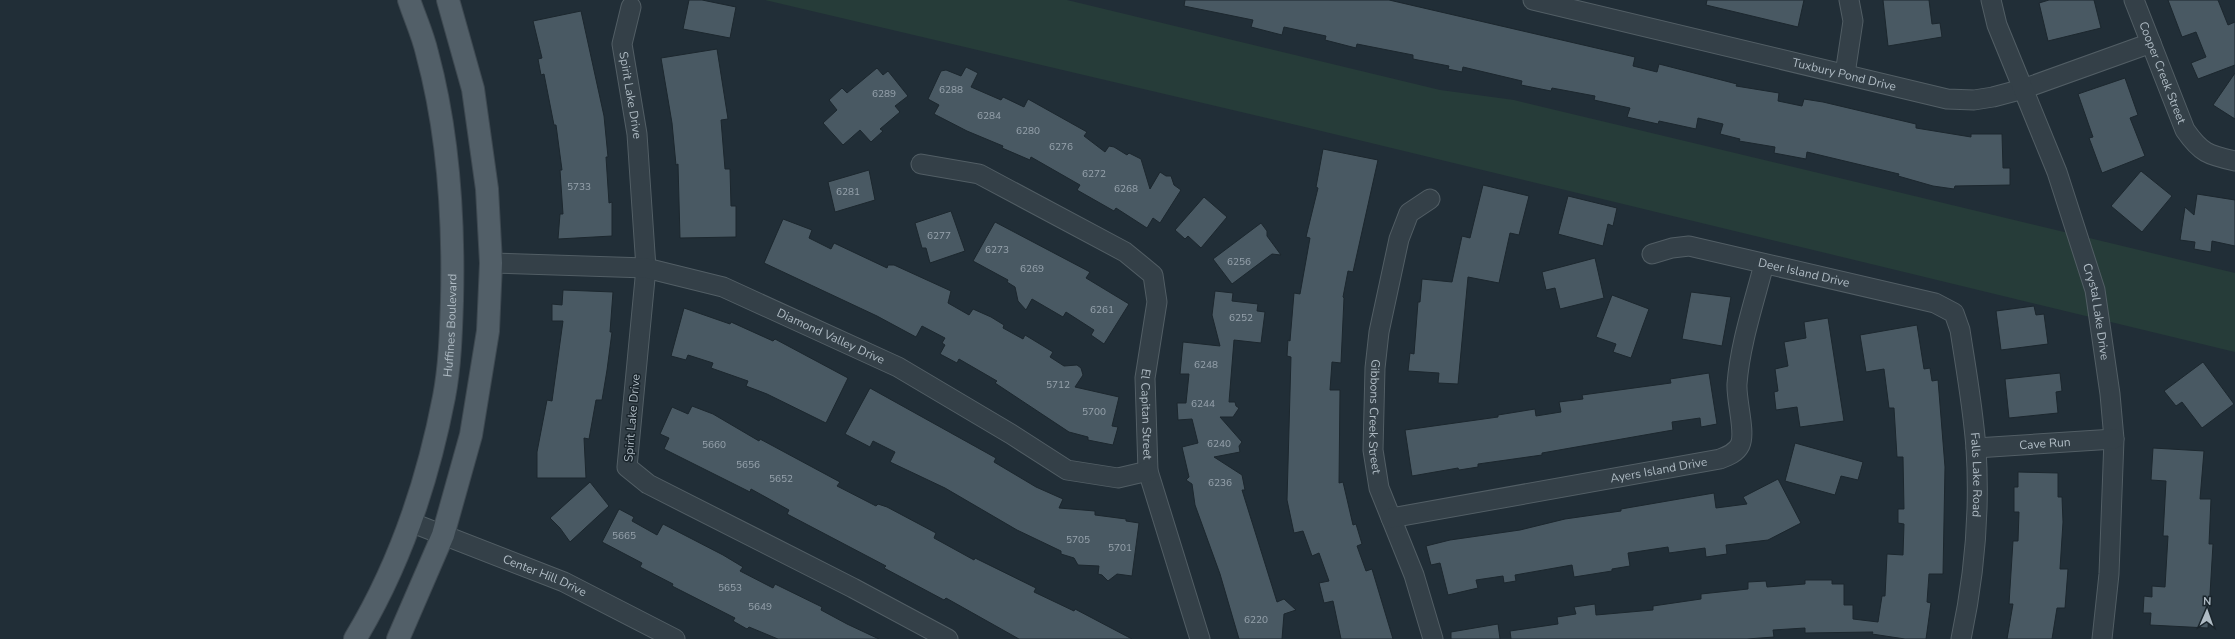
<svg xmlns="http://www.w3.org/2000/svg" width="2235" height="639" viewBox="0 0 2235 639" font-family="'Nunito Sans',sans-serif">
<style>
.green{fill:#263c39}
.building{fill:#495963;stroke:#1c272e}
.lines{fill:none;stroke-linecap:round;stroke-linejoin:round}
.minor-casing{stroke:#525e65;stroke-width:21}
.major-casing{stroke:#3e4951;stroke-width:24}
.minor{stroke:#344048;stroke-width:19}
.major{stroke:#525f68;stroke-width:22}
.labels{text-anchor:middle;stroke-width:3;stroke-linejoin:round;paint-order:stroke}
.number-label{font-size:10px;fill:#96a2ac}
.street-label{font-size:12px;fill:#afbbc4;stroke:#1a252c}
</style>
<rect width="100%" height="100%" fill="#212e37"/>
<path class="green" d="M765 0H1067L1440 90 1514 100 2235 273V352L1309 128Z"/>
<g class="building">
<path d="M689 0H702L736 7 730 38 683 29Z"/>
<path d="M1185 0H1389L1635 57 1633 66 1657 72 1659 64 1737 84 1736 86 1779 93 1778 101 1802 106 1804 99 1823 102 1916 124V128L1971 137V134H2002L2003 168H2010V185L1955 186 1954 189 1933 186 1898 176 1899 174 1807 152 1806 159 1774 153 1775 147 1739 141 1740 139 1720 134 1723 124 1698 118 1696 129 1659 121 1658 124 1627 117 1630 108 1594 100 1595 96 1552 88 1551 91 1521 85 1522 81 1463 67 1462 72 1448 69 1449 66 1413 59V55L1357 44 1356 48 1325 40 1326 36 1284 27 1282 35 1251 27 1253 20 1184 6Z"/>
<path d="M1707 0H1804L1798 27 1706 5Z"/>
<path d="M1883 0H1929L1932 24 1940 23 1942 37 1888 46Z"/>
<path d="M2049 0H2094L2101 28 2048 41 2039 3Z"/>
<path d="M2168 0H2218L2228 25 2235 22V65L2198 79 2191 63 2206 57 2196 32 2182 37Z"/>
<path d="M581 11 604 116 608 157H606L609 203 612 202V236L558 239 560 214H563L560 170H562L556 125H554L544 74 541 75 538 59 542 58 533 21Z"/>
<path d="M717 49 728 119 721 120 725 169H730L731 206H736V237L680 238 678 164 676 165 672 123 661 58Z"/>
<path d="M966 67 978 73 971 87 1001 100 1003 97 1024 107 1028 99 1087 132 1084 136 1105 152 1109 146 1114 147 1127 155 1129 153 1141 159 1150 189 1160 172 1166 176H1171L1174 185 1181 190 1160 223 1153 218 1147 228 1116 208 1114 211 1077 190 1080 185 1031 157 1030 160 1002 148 1003 146 967 131 934 114 939 105 928 99 941 71 946 70 961 76Z"/>
<path d="M877 68 883 75 888 71 908 96 895 106 900 112 880 129 883 131 871 142 860 130 843 145 823 123 837 110 829 100 842 88 847 93Z"/>
<path d="M2235 73V119L2213 105Z"/>
<path d="M2125 78 2138 115 2130 118 2145 156 2102 173 2089 138 2093 137 2078 94Z"/>
<path d="M1323 149 1378 160 1353 272 1348 271 1343 297 1344 298 1341 363 1332 362 1330 390H1340L1339 483 1343 482 1353 525 1356 524 1362 544 1357 546 1366 571 1372 569 1393 639H1341L1333 601 1324 603 1319 583 1329 581 1319 553 1312 556 1303 531 1294 533 1287 500 1291 357 1287 356 1288 340 1290 341 1294 293 1300 294 1310 238 1306 237 1318 188 1316 187Z"/>
<path d="M869 170 875 200 835 212 828 182Z"/>
<path d="M2141 171 2172 196 2142 232 2111 206Z"/>
<path d="M1483 185 1529 196 1519 235 1510 233 1499 283 1468 277 1458 384 1438 383 1439 373 1408 371 1410 353 1414 354 1418 302H1420L1422 279 1452 282 1462 236 1470 238Z"/>
<path d="M2197 194 2235 200V246L2212 241 2211 252 2194 249 2195 242 2180 240 2185 207 2194 215Z"/>
<path d="M1568 196 1617 208 1613 226 1608 224 1603 246 1558 234Z"/>
<path d="M1204 197 1227 217 1201 248 1188 236 1185 239 1175 230Z"/>
<path d="M951 211 965 251 930 263 926 248H922L915 223Z"/>
<path d="M783 219 812 230 809 238 831 249 834 243 887 268 888 265H894L951 291 948 303 969 315 973 309 991 317 1004 325 1003 328 1023 339 1025 335 1053 352 1050 357 1064 366 1077 365 1081 368 1083 375 1075 387 1119 397 1112 426 1118 427 1113 445 1088 440V437L1069 432 995 383 997 381 959 359 957 363 940 354 945 345 942 343 945 338 922 326 916 337 877 316 764 263Z"/>
<path d="M995 222 1090 272 1086 278 1129 304 1104 344 1091 335 1094 330 1066 312 1063 317 1032 299 1026 310 1018 301 1015 287 1007 282 1008 280 973 261Z"/>
<path d="M1261 223 1267 231V236L1281 255 1272 254 1232 284 1213 259Z"/>
<path d="M1595 258 1604 298 1560 309 1555 288 1546 290 1542 272Z"/>
<path d="M563 290 613 292 610 332H612L607 370 602 400H596L589 439 584 438 586 478H537V452L547 400 552 401 563 321H552V304L562 305Z"/>
<path d="M1215 291 1233 293 1232 301 1258 304 1257 311 1265 312 1261 343 1234 340 1229 402H1235L1236 406 1239 408 1233 417H1220L1242 442 1239 446 1240 452 1214 457 1242 475 1245 490H1242L1277 602 1284 599 1296 610 1284 614 1282 639H1239L1220 574 1195 505 1192 484 1186 480 1189 477 1182 447 1198 443 1192 419 1178 420 1177 403H1186L1189 374H1180L1183 342 1220 346 1212 315Z"/>
<path d="M1691 292 1731 297 1722 346 1682 339Z"/>
<path d="M1612 295 1649 309 1631 358 1613 352 1616 344 1596 337Z"/>
<path d="M2034 306 2036 315 2044 314 2048 344 2001 350 1996 311Z"/>
<path d="M684 308 730 324 731 322 773 341 775 339 848 378 826 423 767 394 746 386 748 381 711 368 713 363 688 355 686 360 671 356Z"/>
<path d="M1828 318 1844 421 1800 427 1797 407 1776 410 1774 392 1778 391 1775 369 1788 366 1784 342 1806 338 1804 322Z"/>
<path d="M1917 325 1924 369 1930 368 1932 381 1938 380 1945 467 1943 574H1929L1927 602 1931 603 1926 639H1905L1872 634 1873 632 1805 633V628L1773 630 1774 637 1747 639H1511L1510 631 1558 624 1557 617 1576 614 1574 607 1595 604 1596 615 1653 610V606L1701 599V594L1748 589V582L1766 581 1767 587 1805 584V580H1832V584H1844V605H1853V619L1878 622 1882 596H1885L1887 554 1903 555 1904 524 1898 523V509H1904L1903 457H1897L1894 408H1889L1884 369 1866 372 1860 335Z"/>
<path d="M2203 362 2234 404 2202 428 2182 402 2176 406 2164 391Z"/>
<path d="M1709 373 1717 424 1701 427 1700 418 1672 422 1673 430 1542 453V455L1478 464V467L1459 470 1458 468 1412 476 1405 430 1498 417V415L1535 409 1536 416 1561 412 1559 402 1583 399 1582 395 1671 383 1670 379Z"/>
<path d="M2060 373 2062 391 2056 392 2058 413 2009 418 2005 379Z"/>
<path d="M870 388 996 458 994 462 1036 487 1063 499 1059 508 1095 511V515L1126 519V521L1139 523 1132 576 1117 574 1108 581 1102 575 1098 574 1099 566 1078 565 1074 558 1061 554V551L1017 530 945 488 890 462 895 452 873 441 870 447 845 434Z"/>
<path d="M692 406 713 414 759 441 760 439 840 482 837 486 876 506 878 504 887 507 936 533 934 538 974 560 975 558 1036 588 1034 592 1074 611 1075 609 1132 639H1019L946 598 944 600 884 568 886 566 787 514 789 510 751 489 750 492 664 449 669 438 660 434 672 407 688 414Z"/>
<path d="M1795 443 1863 462 1858 480 1841 476 1835 495 1785 481Z"/>
<path d="M2153 448 2204 451 2200 499H2211L2209 544H2213L2208 628 2150 625 2151 613H2143L2144 596 2152 597V586L2165 587 2168 536H2163L2166 481 2151 480Z"/>
<path d="M2018 472 2058 473V497H2062L2063 522 2060 569H2068L2065 608H2057L2052 639H2007L2013 604H2009L2013 541H2018L2019 512H2014V487H2018Z"/>
<path d="M1778 479 1801 523 1768 540 1726 545 1727 554 1706 557 1705 548 1669 553 1668 547 1628 553 1630 566 1612 569V571L1574 577 1572 565 1515 575 1516 581 1504 583 1503 576 1476 580 1478 588 1448 595 1440 563 1431 565 1426 546 1450 540 1520 530 1565 519 1621 511V509L1714 493 1716 508 1747 504 1743 497Z"/>
<path d="M590 482 609 506 570 542 560 528 550 518Z"/>
<path d="M619 509 634 517 632 521 657 535 663 524 723 555 743 567 740 571 773 588 775 584 822 607 821 610 847 624 879 639H778L749 627 747 629 733 621 735 618 672 586 673 584 640 567 642 563 602 542Z"/>
<path d="M1498 624 1500 639H1451V632Z"/>
</g>
<g class="lines">
<defs>
<g id="minor">
<path id="s1" d="M1533 0 1947 99 1974 100 1993 97 2023 89 2151 43"/>
<path id="s2" d="M1991 0 1997 25 2057 172 2095 290 2110 394 2114 439 2109 574 2102 639"/>
<path id="s3" d="M2134 0 2185 130C2201 153 2208 155 2235 161"/>
<path id="s4" d="M631 7 622 44 637 134 646 268 627 467 648 484 853 588 948 639"/>
<path d="M1845 74 1853 21 1849 0"/>
<path id="s5" d="M921 164 979 174 1125 252 1153 275 1157 302 1145 378 1148 471 1200 639"/>
<path id="s6" d="M1430 199 1409 213 1399 239 1379 332 1375 368 1373 450 1379 488 1414 575 1433 639"/>
<path id="s7" d="M1652 254 1672 248 1689 246 1935 303 1954 313 1960 330C1966 369 1973 408 1976 448 1980 510 1974 578 1961 639"/>
<path id="s8" d="M491 263 646 268 723 287 898 367 1011 434 1067 470 1118 478 1148 471"/>
<path id="s9" d="M1976 448 2114 439"/>
<path id="s10" d="M1391 518 1720 459C1728 456 1736 453 1740 445 1746 433 1736 400 1737 384 1740 344 1754 303 1764 264"/>
<path id="s11" d="M410 522 564 582 675 639"/>
</g>
<g id="major">
<path id="s12" d="M355 639C399 566 428 480 444 397 450 366 451 332 452 301 454 218 449 134 427 53 423 35 415 18 409 0"/>
<path d="M398 639 443 535 471 435 488 331 491 263 487 189 473 89 448 0"/>
</g>
</defs>
<use href="#minor" class="minor-casing"/>
<use href="#major" class="major-casing"/>
<use href="#minor" class="minor"/>
<use href="#major" class="major"/>
</g>
<g class="labels">
<g class="number-label">
<text x="951" y="93">6288</text>
<text x="884" y="97">6289</text>
<text x="989" y="119">6284</text>
<text x="1028" y="134">6280</text>
<text x="1061" y="150">6276</text>
<text x="1094" y="177">6272</text>
<text x="579" y="190">5733</text>
<text x="1126" y="192">6268</text>
<text x="848" y="195">6281</text>
<text x="939" y="239">6277</text>
<text x="997" y="253">6273</text>
<text x="1239" y="265">6256</text>
<text x="1032" y="272">6269</text>
<text x="1102" y="313">6261</text>
<text x="1241" y="321">6252</text>
<text x="1206" y="368">6248</text>
<text x="1058" y="388">5712</text>
<text x="1203" y="407">6244</text>
<text x="1094" y="415">5700</text>
<text x="1219" y="447">6240</text>
<text x="714" y="448">5660</text>
<text x="748" y="468">5656</text>
<text x="781" y="482">5652</text>
<text x="1220" y="486">6236</text>
<text x="624" y="539">5665</text>
<text x="1078" y="543">5705</text>
<text x="1120" y="551">5701</text>
<text x="730" y="591">5653</text>
<text x="760" y="610">5649</text>
<text x="1256" y="623">6220</text>
</g>
<g class="street-label">
<text dy="4" stroke="none"><textPath href="#s3" startOffset="78">Cooper Creek Street</textPath></text>
<text dy="4" stroke="none"><textPath href="#s1" startOffset="320">Tuxbury Pond Drive</textPath></text>
<text dy="4" stroke="none"><textPath href="#s4" startOffset="90">Spirit Lake Drive</textPath></text>
<text dy="4" stroke="none"><textPath href="#s7" startOffset="156">Deer Island Drive</textPath></text>
<text dy="4" stroke="none"><textPath href="#s2" startOffset="330">Crystal Lake Drive</textPath></text>
<text dy="4" stroke="none"><textPath href="#s12" startOffset="331">Huffines Boulevard</textPath></text>
<text dy="4" stroke="none"><textPath href="#s8" startOffset="353">Diamond Valley Drive</textPath></text>
<text dy="4" stroke="none"><textPath href="#s5" startOffset="401">El Capitan Street</textPath></text>
<text dy="4" stroke="none"><textPath href="#s6" startOffset="233">Gibbons Creek Street</textPath></text>
<text transform="translate(632 418) rotate(-85)" y="4">Spirit Lake Drive</text>
<text dy="4" stroke="none"><textPath href="#s9" startOffset="69">Cave Run</textPath></text>
<text dy="4" stroke="none"><textPath href="#s10" startOffset="272">Ayers Island Drive</textPath></text>
<text dy="4" stroke="none"><textPath href="#s7" startOffset="476">Falls Lake Road</textPath></text>
<text dy="4" stroke="none"><textPath href="#s11" startOffset="145">Center Hill Drive</textPath></text>
</g>
</g>
<g transform="translate(2207 611) rotate(2)" stroke="#1a252c" stroke-width="3" paint-order="stroke">
<path d="M0-3L7 15L0 10L-7 15Z" fill="#afbbc4"/>
<text y="-6" font-size="11" font-weight="bold" text-anchor="middle" fill="#afbbc4">N</text>
</g>
</svg>
